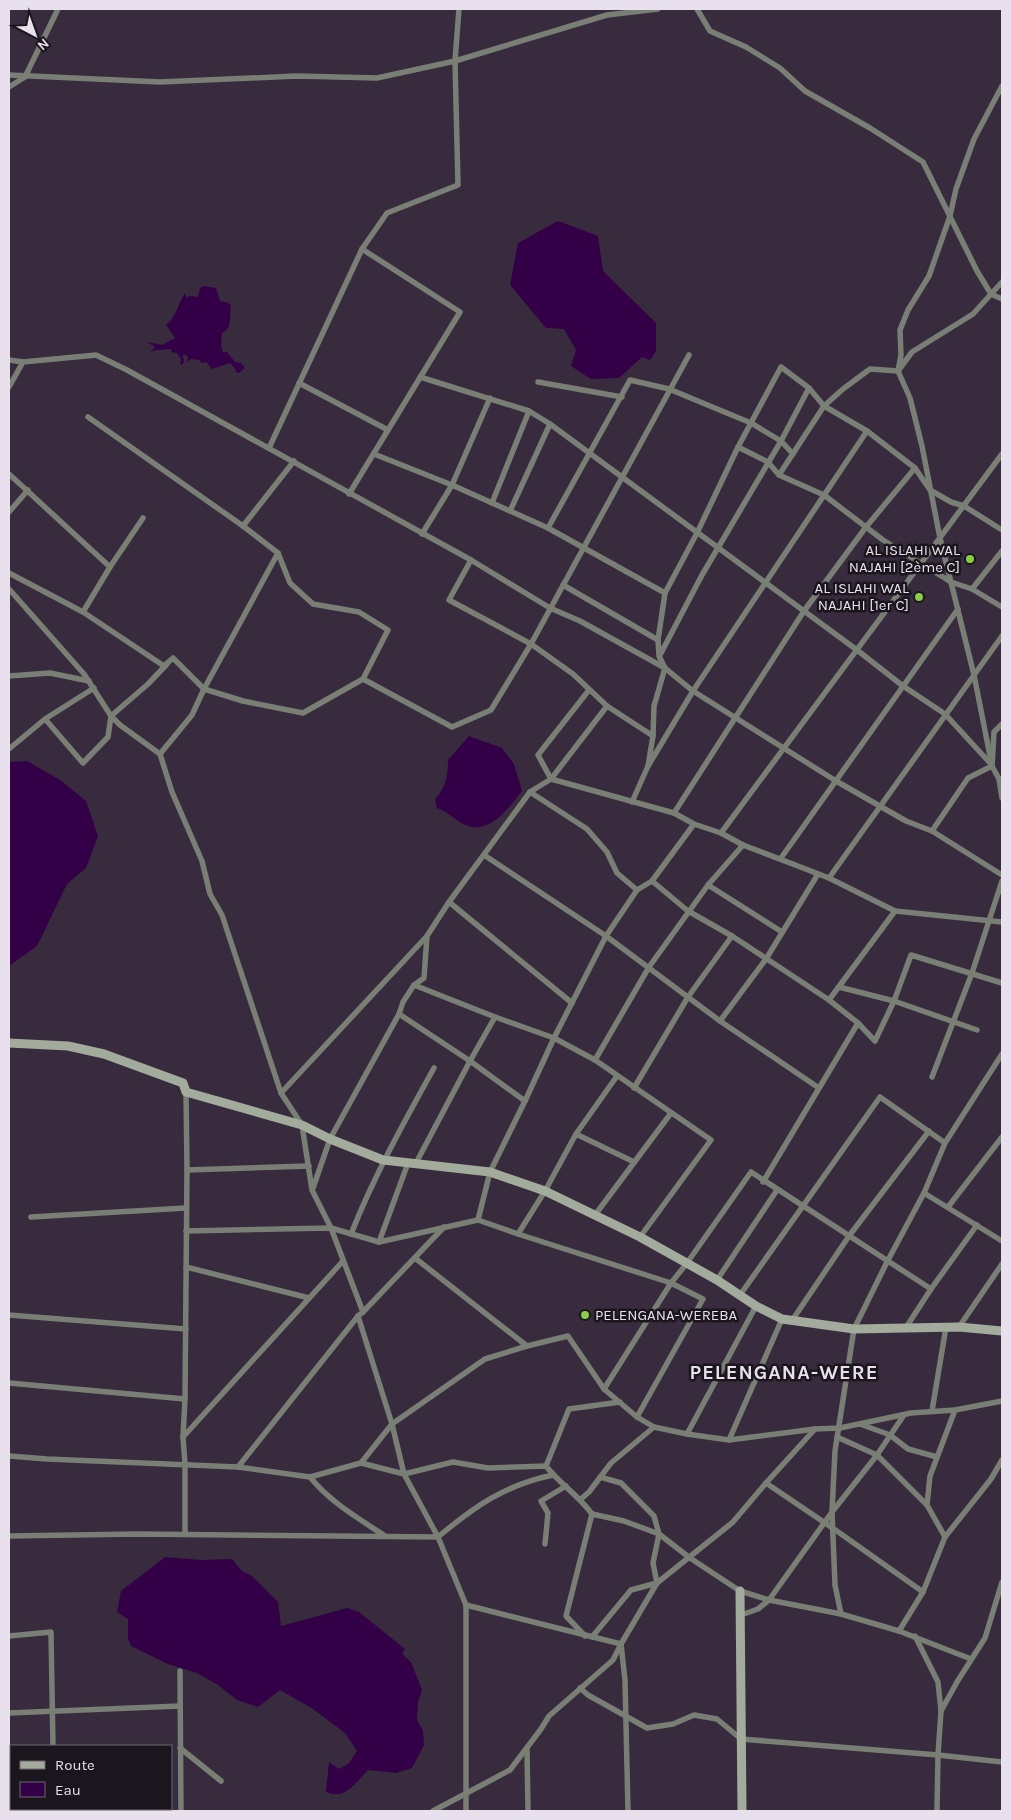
<svg xmlns="http://www.w3.org/2000/svg" width="1011" height="1820" viewBox="0 0 1011 1820" font-family="Karla,sans-serif">
<style>
.water{fill:#330048}
.lines{fill:none;stroke-linecap:round;stroke-linejoin:round}
.street{stroke:#797f75;stroke-width:5.5}
.secondary{stroke:#a2ab9c;stroke-width:9}
.poi-dot{fill:#8bce46;stroke:#1b161e;stroke-width:2}
.labels{text-anchor:middle;stroke-width:5;stroke-linejoin:round;paint-order:stroke}
.poi-label{font-size:15px;fill:#e8e0ec;stroke:#1b161e;text-anchor:end}
.district-label{font-size:20px;font-weight:bold;letter-spacing:1px;fill:#e8e0ec;stroke:#1b161e}
</style>
<rect width="100%" height="100%" fill="#372b3d"/>
<g class="water">
<path d="M558 221 598 236 603 271 656 323V351L650 360 642 357 619 378 591 379 571 366 576 350 564 329 546 328 510 285 518 243Z"/>
<path d="M203 286 216 288 220 301 228 303 231 305C229 316 233 328 222 333L221 346 223 352H227L235 362 241 363 245 368 239 373 236 372 235 368 230 363 212 369 206 362 202 363 199 360 191 359 187 362 188 357 184 354 183 356 184 362 182 365 180 364 181 359 177 353 172 352 171 349 156 350 151 352 155 347 147 342 162 345 175 338 166 325C176 318 178 303 185 293L186 298 189 296 198 297 200 288Z"/>
<path d="M469 736 502 748 514 764 522 791C510 807 491 833 468 826 456 822 448 811 437 808L435 799C446 788 448 775 448 760Z"/>
<path d="M27 761 60 780 86 801 98 836 86 868 67 884 37 946 9 966V762Z"/>
<path d="M165 1557 201 1560 232 1559 242 1571 252 1576 278 1602 281 1626 347 1608 359 1612 405 1649 402 1654 411 1662 422 1690 418 1702 417 1720 423 1731 424 1745 412 1768 396 1773 368 1770C356 1782 345 1801 326 1792L329 1762 339 1769 349 1763 357 1751 345 1733 313 1709 280 1690 258 1707 237 1700 218 1685 197 1673 168 1664 131 1646 128 1639V1619L117 1612 121 1591Z"/>
</g>
<g class="lines">
<g class="street">
<path d="M697 9 710 31 746 47 780 68 805 91 870 128 923 162 977 271 991 294 1002 299"/>
<path d="M9 75 160 82 297 76 377 78 455 61 607 15 658 9"/>
<path d="M1002 86 974 139 956 189 950 216 929 276 908 310 900 330 901 355 898 371 910 398 922 446 940 538 974 675 992 766 999 779 1002 798"/>
<path d="M9 87 25 77 58 9"/>
<path d="M9 360 23 362 96 355 127 370 471 560 550 608 580 621 665 668 693 691 836 781 906 821 932 831 1002 875"/>
<path d="M420 377 529 411 550 424 857 650 903 686 945 714 991 764"/>
<path d="M538 382 622 397"/>
<path d="M299 383 388 430"/>
<path d="M9 387 23 362"/>
<path d="M88 417 243 526 278 553 290 583 313 604 359 612 388 630 363 679"/>
<path d="M738 447 768 462 779 475 824 495 883 540 951 582 972 589 1002 607"/>
<path d="M269 448 362 249 387 213 458 185 455 61 459 9"/>
<path d="M374 454 452 485 548 528 665 593"/>
<path d="M9 474 110 567"/>
<path d="M779 475 824 406 843 389 870 369 898 371 912 352 973 314 1002 282"/>
<path d="M349 494 460 312 362 249"/>
<path d="M492 503 529 411"/>
<path d="M510 511 550 424"/>
<path d="M9 512 28 490"/>
<path d="M243 526 294 461"/>
<path d="M548 528 630 380 669 389 751 423 781 441 793 454"/>
<path d="M422 534 452 485 490 398"/>
<path d="M471 560 449 600 531 644 573 674 607 706 653 736"/>
<path d="M9 573 83 612 164 666 173 658 204 689 243 701 303 713 363 679 452 727 491 710 531 644 689 355"/>
<path d="M563 585 658 640"/>
<path d="M9 589 84 674 111 716 120 725 160 754 172 792 202 861 210 894 222 915 281 1093 302 1125 312 1190 331 1228 363 1312 358 1316 392 1424 404 1474 438 1537 466 1605V1811"/>
<path d="M972 589 1002 551"/>
<path d="M83 612 110 567 143 518"/>
<path d="M660 655 702 575 781 441 809 388"/>
<path d="M9 676 50 673 89 681"/>
<path d="M589 690 538 755 551 779 674 813 694 824 721 833 743 845 829 878 895 911 1002 922"/>
<path d="M607 706 551 779 530 792 449 902 427 936 424 978 414 985 495 1017 554 1038 595 1060 711 1140 640 1237"/>
<path d="M45 719 94 688"/>
<path d="M9 749 45 719 83 763 108 737 111 716 148 684 167 664"/>
<path d="M160 754 192 715 204 689 278 553"/>
<path d="M648 766 653 736 654 706 665 668 659 656 658 640 665 593 697 533 738 447 781 367 809 388 824 406 867 431 915 468 930 490 951 502 964 506 1002 530"/>
<path d="M530 792 587 829 607 852 617 873 637 890"/>
<path d="M632 802 648 766 693 691 867 431"/>
<path d="M674 813 804 611 866 527 915 468"/>
<path d="M932 831 968 778 992 766 994 732 1002 724"/>
<path d="M721 833 1002 454"/>
<path d="M484 855 606 936 720 1021 819 1088"/>
<path d="M781 858 958 609"/>
<path d="M829 878 1002 636"/>
<path d="M652 881 688 911 732 936 829 1000 858 1023 875 1041 894 1001 911 955 1002 983"/>
<path d="M708 885 782 932"/>
<path d="M449 902 572 1003"/>
<path d="M839 987 894 1001 977 1030"/>
<path d="M829 1000 895 911"/>
<path d="M399 1014 470 1061 525 1101"/>
<path d="M720 1021 766 959 818 874"/>
<path d="M595 1060 649 967 708 885 743 845"/>
<path d="M932 1077 972 973 1002 881"/>
<path d="M634 1088 688 997 732 936"/>
<path d="M281 1093 427 936"/>
<path d="M576 1134 634 1162"/>
<path d="M416 1163 470 1061 495 1017"/>
<path d="M187 1170 309 1166"/>
<path d="M763 1182 858 1023"/>
<path d="M313 1188 330 1139 399 1014 403 1002 414 985"/>
<path d="M924 1193 1002 1241"/>
<path d="M948 1207 1002 1137"/>
<path d="M595 1215 671 1113"/>
<path d="M31 1217 186 1208"/>
<path d="M478 1220 490 1172 525 1101 554 1038 606 936 637 890 652 881 694 824"/>
<path d="M186 1231 331 1228 379 1242 478 1220 518 1234 671 1283 703 1299 637 1417"/>
<path d="M351 1234C374 1176 404 1122 434 1068"/>
<path d="M518 1234 545 1191 576 1134 617 1076"/>
<path d="M379 1242 408 1163"/>
<path d="M415 1258 527 1346"/>
<path d="M186 1267 309 1298"/>
<path d="M717 1280 777 1190"/>
<path d="M740 1295 880 1097 945 1143"/>
<path d="M363 1312 444 1227"/>
<path d="M9 1315 186 1329"/>
<path d="M791 1322 849 1236 929 1131"/>
<path d="M959 1327 1002 1264"/>
<path d="M905 1329 931 1289 977 1225"/>
<path d="M9 1383 185 1399"/>
<path d="M604 1389 671 1283 687 1263 751 1172 931 1289"/>
<path d="M932 1411 946 1327"/>
<path d="M860 1424 890 1435 908 1449 937 1457"/>
<path d="M687 1434 756 1306"/>
<path d="M183 1437 343 1261"/>
<path d="M837 1437 877 1455 927 1505 945 1537"/>
<path d="M729 1440 782 1319"/>
<path d="M9 1456 47 1459 238 1467 310 1477 361 1463 404 1474 453 1462 488 1468 546 1466C560 1484 578 1495 592 1514L624 1521 659 1534 690 1558 740 1591 769 1600 841 1614 899 1631 971 1659"/>
<path d="M361 1463 392 1424 485 1359 527 1346 568 1336 604 1389 637 1417 654 1427 687 1434 729 1440 815 1429 840 1428 911 1413 955 1410 1002 1401"/>
<path d="M546 1466 569 1409 620 1402"/>
<path d="M238 1467 358 1316"/>
<path d="M310 1477C330 1502 358 1518 385 1536"/>
<path d="M766 1483 834 1529 923 1592"/>
<path d="M581 1499 589 1492 611 1463 654 1427"/>
<path d="M927 1505 930 1476 955 1410"/>
<path d="M185 1534V1464L183 1437 185 1399 187 1170 186 1092"/>
<path d="M9 1536 137 1534 438 1537C475 1506 505 1485 553 1475"/>
<path d="M545 1544 548 1513 541 1501 566 1486"/>
<path d="M841 1614 835 1585 832 1512 835 1451 854 1329 887 1262 924 1193 945 1143 1002 1054"/>
<path d="M741 1615 758 1609 769 1600 832 1512 877 1455 904 1415"/>
<path d="M899 1631 923 1592 945 1537 991 1479 1002 1460"/>
<path d="M9 1636 51 1632 53 1746"/>
<path d="M585 1636 566 1616 592 1514"/>
<path d="M915 1636 938 1682 941 1711"/>
<path d="M592 1637 631 1590 657 1583 653 1563 659 1534 654 1516 621 1483 600 1477"/>
<path d="M180 1671 181 1811"/>
<path d="M580 1688 588 1695 647 1728 673 1724 694 1715 717 1719 741 1739 938 1755 1002 1762"/>
<path d="M9 1713 180 1706"/>
<path d="M180 1748 221 1781"/>
<path d="M527 1749 528 1811"/>
<path d="M53 1809V1811"/>
<path d="M433 1811 510 1770 541 1729 549 1716 613 1660 621 1644 466 1605"/>
<path d="M628 1811 625 1680 621 1644 657 1583 733 1522 766 1483 815 1429"/>
<path d="M937 1811 938 1755 941 1711 957 1682 985 1638 1002 1582"/>
</g>
<g class="secondary">
<path d="M9 1043 68 1046 104 1054 183 1083 186 1092 302 1125 330 1139 383 1160 490 1172 545 1191 640 1237 717 1280 756 1306 782 1319 854 1329 959 1327 1002 1331"/>
<path d="M740 1591 742 1811"/>
</g>
</g>
<g class="poi-dot">
<circle cx="970" cy="559" r="5"/>
<circle cx="919" cy="597" r="5"/>
<circle cx="585" cy="1315" r="5"/>
</g>
<g class="labels">
<g class="poi-label">
<text x="960" y="555">AL ISLAHI WAL<tspan x="960" dy="17">NAJAHI [2ème C]</tspan></text>
<text x="909" y="593">AL ISLAHI WAL<tspan x="909" dy="17">NAJAHI [1er C]</tspan></text>
<text x="595" y="1320" text-anchor="start">PELENGANA-WEREBA</text>
</g>
<g class="district-label">
<text x="784" y="1379">PELENGANA-WERE</text>
</g>
</g>
<rect width="1011" height="1820" fill="none" stroke="#e8e0ec" stroke-width="20"/>
<rect x="10" y="1745" width="162" height="65" fill="#1b161e" stroke="#6d6770"/>
<rect x="20" y="1761" width="25" height="8" fill="#a2ab9c" stroke="#6d6770"/>
<text x="55" y="1770" font-size="15" fill="#e8e0ec">Route</text>
<rect x="20" y="1782" width="25" height="15" fill="#330048" stroke="#6d6770"/>
<text x="55" y="1795" font-size="15" fill="#e8e0ec">Eau</text>
<g transform="translate(35 35) rotate(139)" stroke="#1b161e" stroke-width="4" paint-order="stroke">
<path d="M0-4L9 19L0 12L-9 19Z" fill="#e8e0ec"/>
<text y="-8" font-size="14" font-weight="bold" text-anchor="middle" fill="#e8e0ec">N</text>
</g>
</svg>
